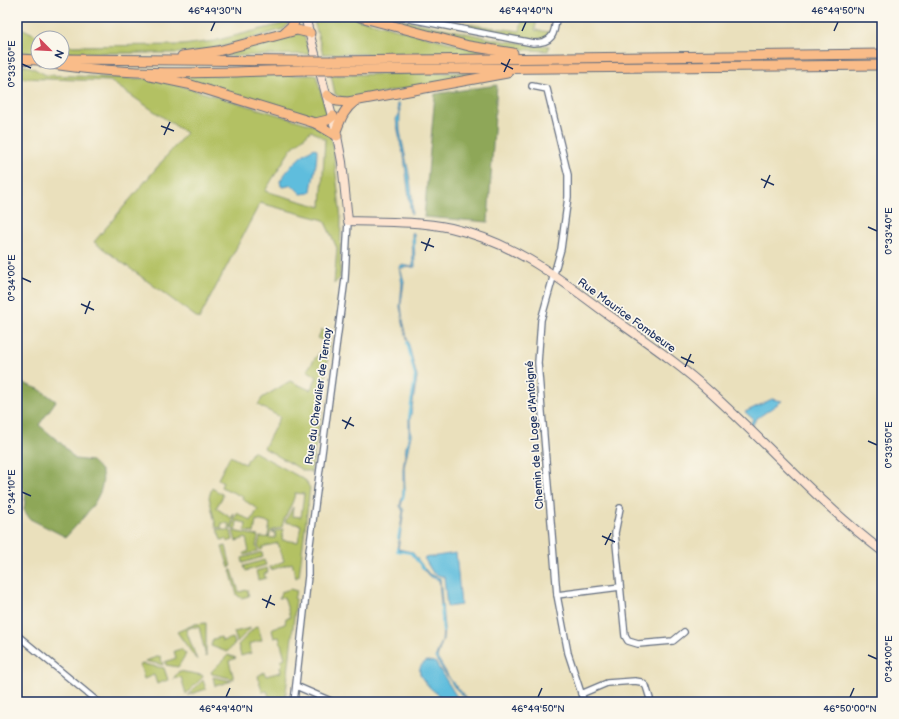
<svg xmlns="http://www.w3.org/2000/svg" width="899" height="719" viewBox="0 0 899 719" font-family="'Balsamiq Sans',sans-serif">
<style>
.green{fill:#b3c163;stroke:#677860;fill-rule:evenodd}
.forest{fill:#8ea759;stroke:#546b5c}
.water{fill:#5ebddd;stroke:#3c769e}
.lines{fill:none;stroke-linecap:round;stroke-linejoin:round}
.stream{stroke:#5ebddd;stroke-width:2}
.street-casing{stroke:#636d7f;stroke-width:8}
.secondary-casing{stroke:#636d7f;stroke-width:10}
.primary-casing{stroke:#636d7f;stroke-width:11}
.street{stroke:#fff;stroke-width:5.5}
.secondary{stroke:#fde4d0;stroke-width:8}
.primary{stroke:#f9bc89;stroke-width:9}
.primary-bridge-casing{stroke:#636d7f;stroke-width:11;stroke-linecap:butt}
.primary-bridge{stroke:#f9bc89;stroke-width:9}
.ticks{fill:none;stroke:#1b2f5e;stroke-width:1.5}
.labels{text-anchor:middle;stroke-width:3.5;stroke-linejoin:round;paint-order:stroke}
.street-label{font-size:11px;fill:#1b2f5e;stroke:#fbf7ec}
.neatline{fill:none;stroke:#1b2f5e;stroke-width:1.5}
.ticks-label{font-size:10px;text-anchor:middle;fill:#1b2f5e}
</style>
<rect width="100%" height="100%" fill="#fbf7ec"/>
<filter id="ink" filterUnits="userSpaceOnUse"><feTurbulence type="fractalNoise" baseFrequency=".025" numOctaves="2"/><feDisplacementMap in="SourceGraphic" scale="8" xChannelSelector="R" yChannelSelector="G"/><feConvolveMatrix kernelMatrix="1 2 1 2 8 2 1 2 1" color-interpolation-filters="sRGB"/></filter>
<filter id="wash" filterUnits="userSpaceOnUse"><feTurbulence type="fractalNoise" baseFrequency=".012" numOctaves="4" result="noise"/><feDisplacementMap in="SourceGraphic" scale="16" xChannelSelector="R" yChannelSelector="G"/><feGaussianBlur stdDeviation="0.9" result="paint"/><feColorMatrix in="noise" values="0 0 0 0 0 0 0 0 0 0 0 0 0 0 0 0 0 1.4 0 .05"/><feComposite in="paint" operator="in"/></filter>
<g filter="url(#wash)">
<rect width="100%" height="100%" fill="#eae0bc"/>
<g class="green">
<path d="M286 17H294L284 29 225 46 187 53H62V46L183 45 214 41 282 24Z"/>
<path d="M313 17H351L463 46 504 54H323Z"/>
<path d="M372 17H388L504 41 549 46 548 51C488 49 430 31 372 17Z"/>
<path d="M413 17H438L457 23 520 31 522 21 510 17H537L535 30 550 32 544 40H531Z"/>
<path d="M17 26 42 38H38V53L17 52Z"/>
<path d="M293 32 304 35 310 54 193 57Z"/>
<path d="M17 64 31 67 46 75 151 79 174 84 316 126 331 137 333 146 341 219 340 278 334 284 337 248 324 220 260 203 199 319 94 242 186 133 110 81 17 78ZM311 131 325 139 321 207 265 191 291 149Z"/>
<path d="M493 72 349 99 340 97 335 94 331 75Z"/>
<path d="M159 75H316L328 117 318 121Z"/>
<path d="M322 329 329 339 325 390H322L321 393 324 394 311 473 310 471H304L264 448 280 417 258 405 262 398 290 381 310 390 317 377 307 370 326 343 318 338Z"/>
<path d="M253 451 305 480 310 488 299 576 296 578 292 563 271 570 270 567 284 561 278 543 262 547 263 549 260 550 258 546 260 537 275 538 276 533 272 532 283 529 282 540 298 542 301 525 285 522 293 507 292 516 301 517 304 494 295 493C293 506 284 515 282 527L271 531 269 537 268 536 270 523 256 520 254 533 245 531 246 523 237 521 236 530 232 529 237 513 251 521 258 509 242 499 243 497 221 487 223 482 218 479 230 456 245 464Z"/>
<path d="M212 488 222 494 223 496 216 508 231 518 234 514 231 529H229V524L222 523 221 528 216 527 209 497Z"/>
<path d="M217 529 231 531 233 540 227 542 226 539 221 540Z"/>
<path d="M233 531 258 536 256 546 258 551 245 555 244 553 249 551 246 538 236 541Z"/>
<path d="M226 546 231 567 229 568 222 547Z"/>
<path d="M262 552 263 557 243 563 242 558Z"/>
<path d="M264 560 266 565 246 571 244 566Z"/>
<path d="M267 568 268 572 264 574 266 578 258 580 256 571Z"/>
<path d="M230 570H232L239 592 247 590 249 596 241 598 237 595Z"/>
<path d="M290 589 297 591 294 598 296 599 285 702H271L267 691 262 692 258 676 264 672 266 676 281 672 280 667 282 665 281 660 285 658 279 637 274 638 272 630 273 628 285 624 286 618 290 617 284 597 279 598 281 592Z"/>
<path d="M206 623V657L199 627H192L186 630 197 660 177 632 195 624Z"/>
<path d="M256 626H258L262 640 249 644 251 653 241 656 238 645Z"/>
<path d="M251 628 237 642 234 632Z"/>
<path d="M221 637 222 641 233 638 235 643 227 652 211 646 213 639Z"/>
<path d="M181 649 186 654 178 667 166 665 165 662 176 658 174 651Z"/>
<path d="M228 655 236 658 229 661 234 679 212 674 211 672Z"/>
<path d="M160 656 163 665 145 661Z"/>
<path d="M143 664 164 668 168 680 157 684 154 675 144 679 140 665Z"/>
<path d="M179 671 202 675 203 677 186 694 181 677 173 679Z"/>
<path d="M213 677 232 681 215 686Z"/>
<path d="M203 680 206 689 188 695Z"/>
</g>
<g class="forest">
<path d="M497 85 488 222 424 217 435 94Z"/>
<path d="M20 382 39 389 56 401 39 425 62 444 75 459 92 461C95 464 101 469 102 473 108 495 79 522 66 537L30 519 24 510 26 492 17 483V386Z"/>
</g>
<g class="water">
<path d="M399 103C401 113 399 121 400 131 405 158 414 186 412 214H411L404 156 401 147 396 119 399 114 397 104Z"/>
<path d="M315 148 317 150C317 165 313 177 311 191L309 193 301 194 292 185 284 187 281 186 280 181C288 169 301 153 315 148Z"/>
<path d="M412 232 414 233 415 267 400 268 404 281 401 304 403 323 417 377 410 420 411 435 404 467 405 490 401 506 404 510 398 549 412 552 429 574 440 578 444 629 443 639 437 657 450 679 470 702 455 688 435 658 442 641 443 630 439 580 429 576 410 553 397 550 403 511 400 506 403 493V469L406 447 409 434V420L415 384V373L400 307 402 284 399 267 401 265 413 267Z"/>
<path d="M772 399 782 401 756 419 752 426 750 424 753 419 745 412Z"/>
<path d="M456 553 461 605 447 607 444 577 433 573 424 558Z"/>
<path d="M427 661 435 662 460 702H447C438 694 405 672 427 661Z"/>
</g>
<g class="lines">
<g class="stream">
<path d="M413 238 414 247"/>
<path d="M407 342 415 376 409 418"/>
<path d="M403 499 404 490"/>
<path d="M398 539 400 528"/>
<path d="M397 548V551L411 553 424 569"/>
<path d="M441 606 443 632"/>
</g>
</g>
</g>
<g filter="url(#ink)">
<g class="lines">
<defs>
<g id="street">
<path d="M400 17 533 43C552 43 555 35 556 17"/>
<path d="M532 86 547 89 568 175V197L561 249 541 320 538 363 557 595 568 653 584 702"/>
<path d="M620 508 615 533 625 636 628 641 638 644 673 641 684 632"/>
<path d="M557 595 620 587"/>
<path d="M17 635 98 702"/>
<path d="M296 686 333 702"/>
<path d="M581 694 607 683 635 681 641 682 646 686 651 702"/>
<path d="M294 702 308 576V559L345 279 348 221"/>
</g>
<path id="secondary" d="M305 17 336 131 342 162 348 221C382 222 418 221 451 228 511 242 551 272 599 308 636 335 676 361 710 392 768 444 820 504 882 551"/>
<g id="primary">
<path d="M360 17 469 46 513 53"/>
<path d="M285 32 293 25 296 17"/>
<path d="M182 56 218 51 297 30 310 33"/>
<path d="M17 59 38 60"/>
<path d="M62 59 302 61"/>
<path d="M331 61 882 54"/>
<path d="M42 62C128 78 218 72 305 70"/>
<path d="M334 70 882 65"/>
<path d="M150 76 188 84 315 123 337 136"/>
<path d="M327 95 337 101 348 102 507 73"/>
<path d="M315 123 328 120 333 116"/>
<path d="M336 131C341 118 344 109 355 101"/>
</g>
</defs>
<use href="#street" class="street-casing"/>
<use href="#secondary" class="secondary-casing"/>
<use href="#primary" class="primary-casing"/>
<use href="#street" class="street"/>
<use href="#secondary" class="secondary"/>
<use href="#primary" class="primary"/>
<defs>
<g id="primary-bridge">
<path d="M302 61H331"/>
<path d="M305 70H334"/>
</g>
</defs>
<use href="#primary-bridge" class="primary-bridge-casing"/>
<use href="#primary-bridge" class="primary-bridge"/>
</g>
</g>
<path class="ticks" d="M211 31 215 22M522 31 526 22M834 31 838 22M501 63 513 69M22 64 31 68M504 72 510 59M161 126 174 131M164 135 170 122M761 179 774 185M764 188 770 175M868 227 877 231M421 242 434 247M425 251 430 238M22 278 31 282M81 304 94 310M85 314 90 301M681 357 694 363M685 367 691 354M342 420 354 426M345 429 351 417M868 441 877 445M22 492 31 496M602 536 615 542M605 545 611 533M262 599 275 605M266 608 271 595M868 655 877 659M226 697 230 688M538 697 542 688M850 697 854 688"/>
<g class="labels">
<g class="street-label">
<text transform="translate(627 315) rotate(36)" y="4">Rue Maurice Fombeure</text>
<text transform="translate(318 396) rotate(-82)" y="4">Rue du Chevalier de Ternay</text>
<text transform="translate(534 435) rotate(-94)" y="4">Chemin de la Loge d'Antoigné</text>
</g>
</g>
<rect width="899" height="719" fill="none" stroke="#fbf7ec" stroke-width="44"/>
<g transform="translate(50 50) rotate(114)"><circle r="19" fill="#fbf7ec" stroke="#a1a7b3"/>
<path d="M0-3L7 15L0 10L-7 15Z" fill="#d1495b"/>
<text y="-6" font-size="11" font-weight="bold" text-anchor="middle" fill="#1b2f5e">N</text>
</g>
<rect x="22" y="22" width="855" height="675" class="neatline"/>
<g class="ticks-label">
<text x="215" y="14">46°49'30"N</text>
<text x="526" y="14">46°49'40"N</text>
<text x="838" y="14">46°49'50"N</text>
<text transform="translate(11 64) rotate(-90)" y="4">0°33'50"E</text>
<text transform="translate(888 231) rotate(-90)" y="4">0°33'40"E</text>
<text transform="translate(11 278) rotate(-90)" y="4">0°34'00"E</text>
<text transform="translate(888 445) rotate(-90)" y="4">0°33'50"E</text>
<text transform="translate(11 492) rotate(-90)" y="4">0°34'10"E</text>
<text transform="translate(888 659) rotate(-90)" y="4">0°34'00"E</text>
<text x="226" y="712">46°49'40"N</text>
<text x="538" y="712">46°49'50"N</text>
<text x="850" y="712">46°50'00"N</text>
</g>
</svg>
